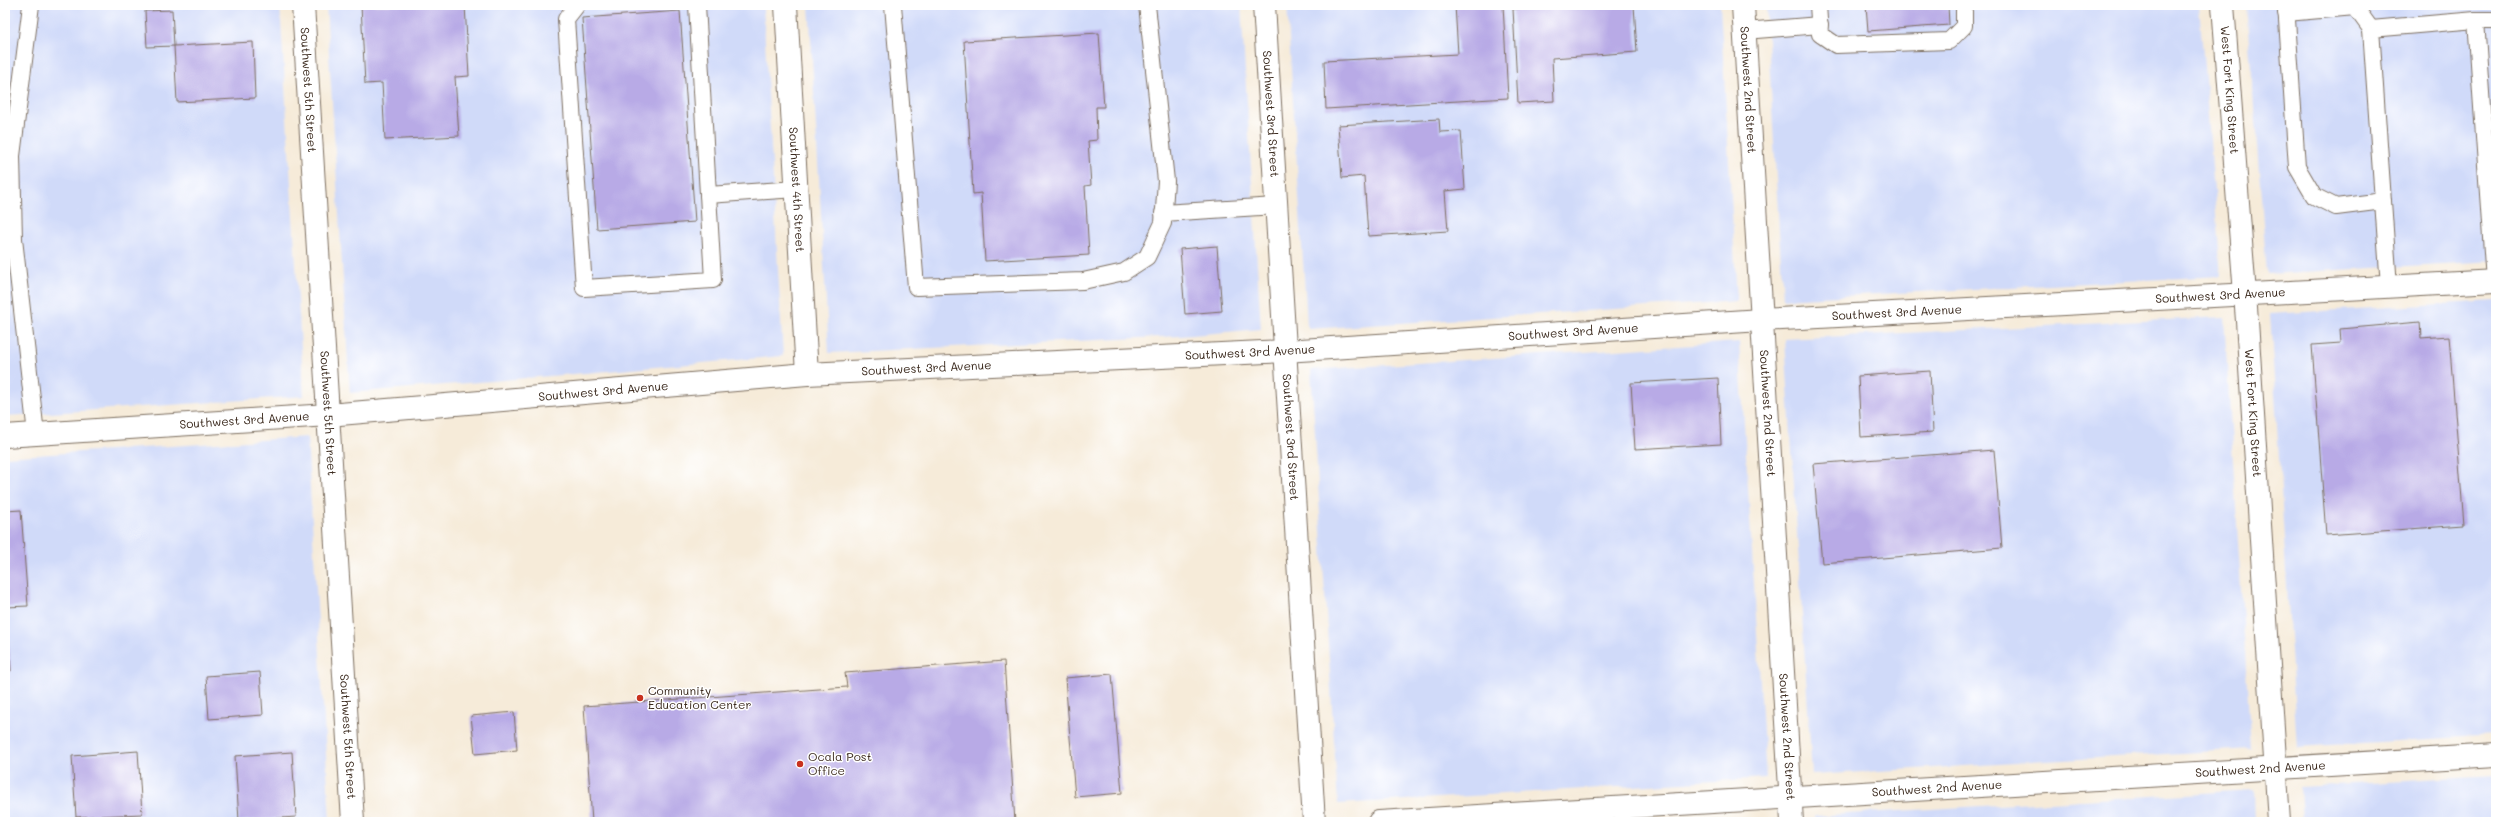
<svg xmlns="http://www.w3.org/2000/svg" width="2501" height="827" viewBox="0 0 2501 827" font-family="Mali,sans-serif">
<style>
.built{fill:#d0daf9}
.building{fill:#b8aae6}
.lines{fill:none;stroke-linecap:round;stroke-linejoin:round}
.service-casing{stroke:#7c6e5f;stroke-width:18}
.minor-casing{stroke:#7c6e5f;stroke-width:24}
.tertiary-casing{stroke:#7c6e5f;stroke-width:24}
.service{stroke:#fff;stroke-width:16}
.minor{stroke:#fff;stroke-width:22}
.tertiary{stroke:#fff;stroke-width:22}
.poi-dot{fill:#c8321e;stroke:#fff;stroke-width:1.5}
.labels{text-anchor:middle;stroke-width:3;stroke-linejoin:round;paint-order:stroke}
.street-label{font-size:12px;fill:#3b2a1e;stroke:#fff}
.poi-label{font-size:12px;fill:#3b2a1e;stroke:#fff;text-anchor:start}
</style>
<rect width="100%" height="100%" fill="#fff"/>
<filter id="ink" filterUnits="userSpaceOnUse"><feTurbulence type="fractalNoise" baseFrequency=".025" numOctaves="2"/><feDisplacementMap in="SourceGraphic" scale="8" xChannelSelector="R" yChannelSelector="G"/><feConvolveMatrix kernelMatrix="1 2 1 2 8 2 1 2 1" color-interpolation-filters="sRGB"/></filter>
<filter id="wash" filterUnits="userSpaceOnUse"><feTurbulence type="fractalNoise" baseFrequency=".012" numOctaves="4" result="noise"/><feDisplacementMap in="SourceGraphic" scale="16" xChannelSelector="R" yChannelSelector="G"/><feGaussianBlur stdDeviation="0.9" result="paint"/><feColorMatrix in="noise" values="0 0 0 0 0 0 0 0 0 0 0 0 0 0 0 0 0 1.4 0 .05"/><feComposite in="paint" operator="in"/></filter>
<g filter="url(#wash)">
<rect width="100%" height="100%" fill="#f6ebd9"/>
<g class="built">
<path d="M5 5H280L304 396 5 416Z"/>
<path d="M326 5H763L783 356 350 393Z"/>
<path d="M809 5H1241L1261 329 1181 336 829 353Z"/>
<path d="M1287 5H1720L1737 301 1309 329 1307 325Z"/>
<path d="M1766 5H2199L2221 276 1783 299Z"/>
<path d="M2246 5H2496V261L2267 274Z"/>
<path d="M2496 301V735L2297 747 2270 314Z"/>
<path d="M2224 317 2251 749 1812 775 1785 339Z"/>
<path d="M1739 342 1766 778 1338 804 1311 370Z"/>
<path d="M307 437 330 822H5V457Z"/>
<path d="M2496 776V822H2302L2300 787Z"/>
<path d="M2254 790 2255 822H1815L1814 816Z"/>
</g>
<g id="blocks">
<g class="building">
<path d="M361 5H465L469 76 455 77 459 136 385 140 382 83 365 84Z"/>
<path d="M1455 5H1503L1508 98 1326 109 1324 61 1458 54Z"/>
<path d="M1574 5H1634L1637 52 1552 58 1554 101 1518 103 1513 9Z"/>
<path d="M1866 5H1948L1949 25 1868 31Z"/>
<path d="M172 10 174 46 147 47 145 11Z"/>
<path d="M680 11 695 222 597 229 582 18Z"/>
<path d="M1099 33 1104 107H1096L1097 140 1088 141 1091 185 1085 186 1089 255 985 261 981 193 973 194 964 41Z"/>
<path d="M253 42 255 98 177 102 174 46Z"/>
<path d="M1439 119 1440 132 1461 131 1465 189 1445 191 1448 231 1368 236 1364 176 1342 178 1338 125Z"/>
<path d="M1217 246 1222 311 1185 314 1180 249Z"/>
<path d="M2420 322 2421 338 2449 336 2464 525 2326 535 2312 345 2341 343 2340 329Z"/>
<path d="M1930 371 1933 432 1861 437 1858 376Z"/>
<path d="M1718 378 1721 444 1635 449 1631 383Z"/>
<path d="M1994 450 2002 548 1822 563 1813 464Z"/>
<path d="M21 510 28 606 6 607 11 671H5V511Z"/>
<path d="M1004 661 1015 822H592L584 706 847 687 845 673Z"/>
<path d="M260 672 263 715 209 719 206 676Z"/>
<path d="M1112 674 1122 793 1075 797 1065 678Z"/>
<path d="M514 712 517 750 475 754 471 716Z"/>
<path d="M138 751 142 814 76 817 72 756Z"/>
<path d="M292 752 296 817 239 821 235 756Z"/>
</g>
</g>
</g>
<g filter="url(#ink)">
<use href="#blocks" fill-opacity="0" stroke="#7c6e5f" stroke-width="1"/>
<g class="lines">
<defs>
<g id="service">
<path d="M577 5 566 19 584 288 713 280 697 5"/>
<path d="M893 5 916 287 1083 281 1124 272 1147 257 1163 223 1166 181 1147 5"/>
<path d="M1818 5 1820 34 1836 45 1949 41 1964 26V5"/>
<path d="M2286 5 2297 167 2314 196 2336 207 2383 201"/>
<path d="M2286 13 2355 7 2371 29"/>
<path d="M2476 20 2494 281"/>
<path d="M1744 31 1820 25"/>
<path d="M5 156H12L31 5"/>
<path d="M12 156 14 239 36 434"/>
<path d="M708 195 796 189"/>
<path d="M1163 213 1276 206"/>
<path d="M2389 287 2371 29 2476 20H2496"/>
</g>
<g id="minor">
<path id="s1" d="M786 5 807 374"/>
<path id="s2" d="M1264 5 1314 822"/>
<path id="s3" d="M1743 5 1792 822"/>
<path id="s4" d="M2223 5 2247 321 2279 822"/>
<path id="s5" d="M5 436 328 415 807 374 1285 351 1761 320 2496 281"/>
<path id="s6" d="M1379 822 2496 755"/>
</g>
<g id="tertiary">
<path id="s7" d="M303 5 353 822"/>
</g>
</defs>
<use href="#service" class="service-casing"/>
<use href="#minor" class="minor-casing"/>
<use href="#tertiary" class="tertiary-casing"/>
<use href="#service" class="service"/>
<use href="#minor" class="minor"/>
<use href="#tertiary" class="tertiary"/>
</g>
</g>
<g class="poi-dot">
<circle cx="640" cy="698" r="4"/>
<circle cx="800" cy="764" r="4"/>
</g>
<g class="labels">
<g class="street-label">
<text dy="4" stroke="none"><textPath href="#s7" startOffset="85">Southwest 5th Street</textPath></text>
<text dy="4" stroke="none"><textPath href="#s3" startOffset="85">Southwest 2nd Street</textPath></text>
<text dy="4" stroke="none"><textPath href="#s4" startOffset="85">West Fort King Street</textPath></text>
<text dy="4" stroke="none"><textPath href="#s2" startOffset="109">Southwest 3rd Street</textPath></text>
<text dy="4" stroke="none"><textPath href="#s1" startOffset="185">Southwest 4th Street</textPath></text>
<text dy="4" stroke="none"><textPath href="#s5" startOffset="2220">Southwest 3rd Avenue</textPath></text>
<text dy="4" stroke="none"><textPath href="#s5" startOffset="1896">Southwest 3rd Avenue</textPath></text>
<text dy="4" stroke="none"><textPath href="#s5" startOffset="1572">Southwest 3rd Avenue</textPath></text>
<text dy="4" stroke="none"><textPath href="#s5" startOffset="1248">Southwest 3rd Avenue</textPath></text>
<text dy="4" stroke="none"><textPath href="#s5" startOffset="924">Southwest 3rd Avenue</textPath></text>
<text dy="4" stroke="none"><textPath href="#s5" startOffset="600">Southwest 3rd Avenue</textPath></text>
<text dy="4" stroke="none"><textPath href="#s7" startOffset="409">Southwest 5th Street</textPath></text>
<text dy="4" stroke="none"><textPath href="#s4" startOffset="409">West Fort King Street</textPath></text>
<text dy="4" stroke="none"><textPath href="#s3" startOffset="409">Southwest 2nd Street</textPath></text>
<text dy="4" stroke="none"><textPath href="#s5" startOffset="240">Southwest 3rd Avenue</textPath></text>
<text dy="4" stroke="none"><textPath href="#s2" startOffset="433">Southwest 3rd Street</textPath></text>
<text dy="4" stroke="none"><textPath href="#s7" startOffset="733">Southwest 5th Street</textPath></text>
<text dy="4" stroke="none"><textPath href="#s3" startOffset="733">Southwest 2nd Street</textPath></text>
<text dy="4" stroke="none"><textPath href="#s6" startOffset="883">Southwest 2nd Avenue</textPath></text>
<text dy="4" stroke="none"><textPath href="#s6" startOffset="559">Southwest 2nd Avenue</textPath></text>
</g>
<g class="poi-label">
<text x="648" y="695">Community<tspan x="648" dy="14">Education Center</tspan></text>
<text x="808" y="761">Ocala Post<tspan x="808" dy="14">Office</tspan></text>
</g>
</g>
<rect width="2501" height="827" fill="none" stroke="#fff" stroke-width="20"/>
</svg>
